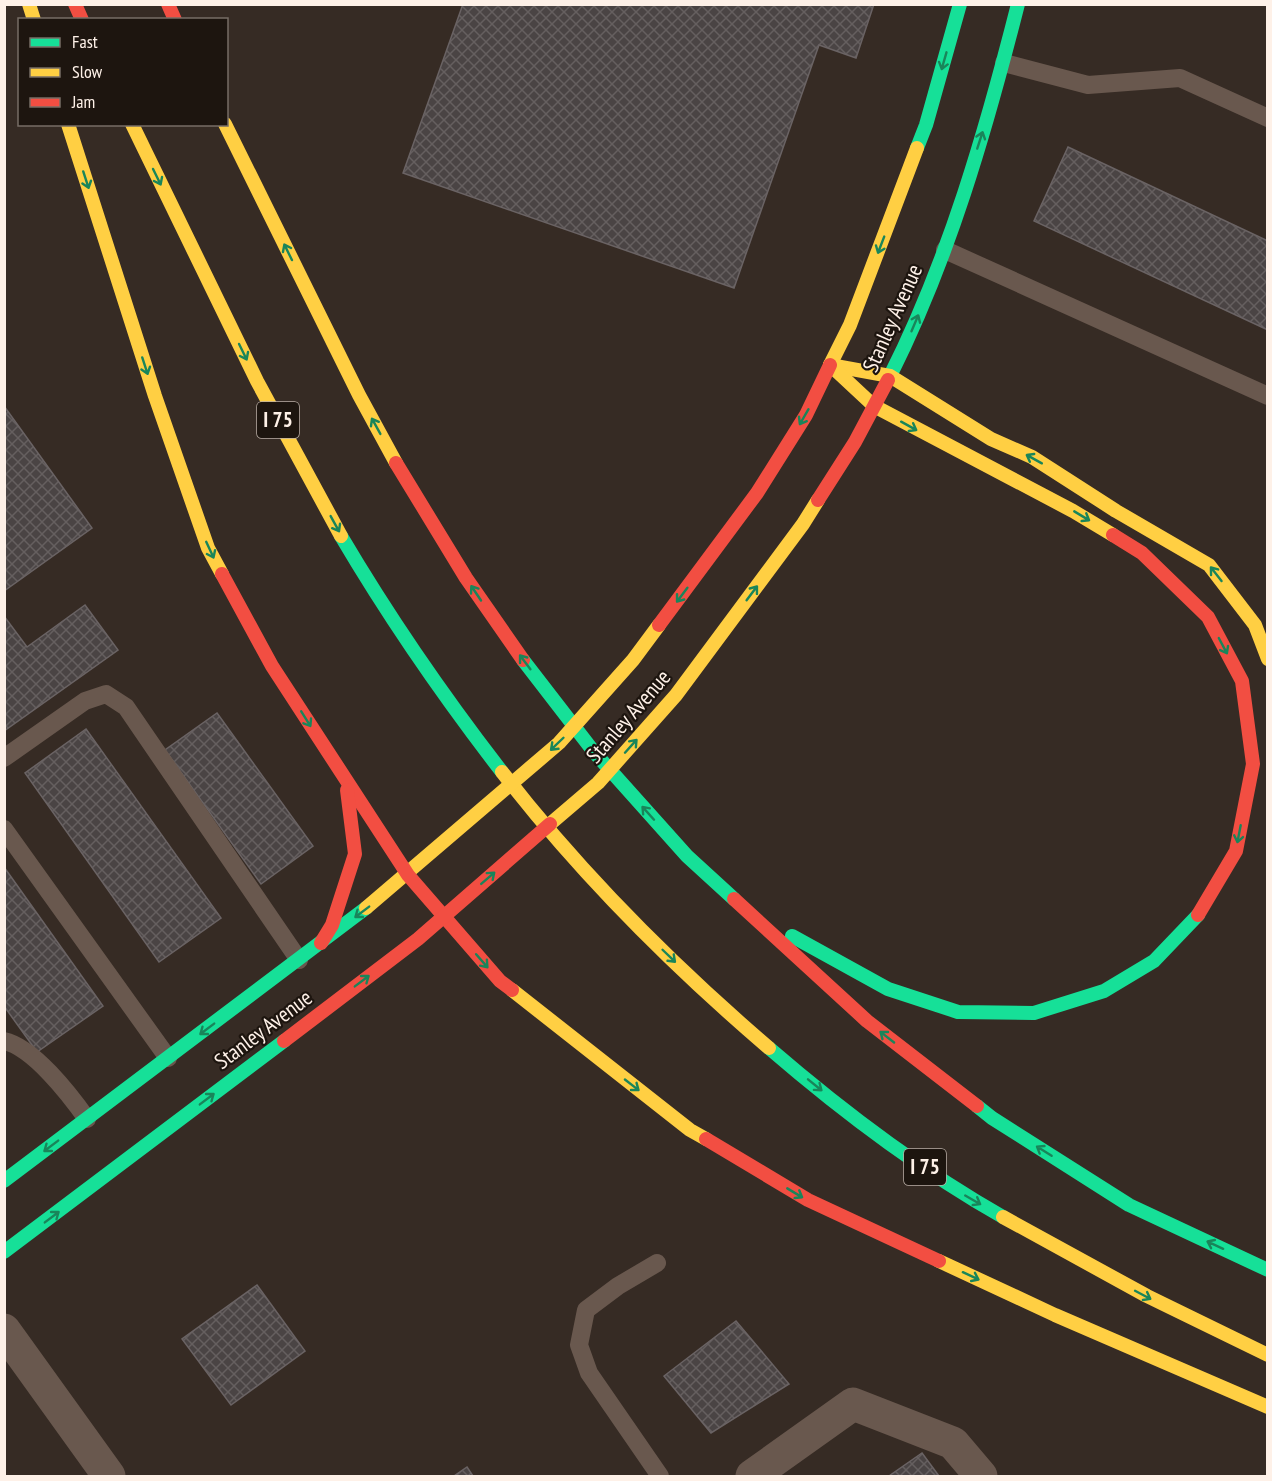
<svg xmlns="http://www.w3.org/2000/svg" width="1272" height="1481" viewBox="0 0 1272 1481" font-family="'PT Sans Narrow',sans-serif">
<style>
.building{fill:url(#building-cross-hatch);stroke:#6a6364;stroke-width:1.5}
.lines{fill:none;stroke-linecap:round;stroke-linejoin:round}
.lane{stroke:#69584e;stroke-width:18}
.street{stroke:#69584e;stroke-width:33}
.fast{stroke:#16e098;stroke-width:14}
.slow{stroke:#ffcf43;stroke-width:14}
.jam{stroke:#f24e42;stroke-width:14}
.oneway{stroke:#19855a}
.labels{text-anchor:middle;stroke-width:4.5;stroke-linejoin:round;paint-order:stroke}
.shield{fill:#1d150f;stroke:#baafa7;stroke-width:1.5}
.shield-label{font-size:21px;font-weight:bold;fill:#fef1e8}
.street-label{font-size:22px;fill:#fef1e8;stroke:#1d150f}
</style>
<defs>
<pattern id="building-cross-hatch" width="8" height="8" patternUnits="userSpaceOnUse" patternTransform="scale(1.5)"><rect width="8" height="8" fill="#4a4444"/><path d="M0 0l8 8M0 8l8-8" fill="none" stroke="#655f5f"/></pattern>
</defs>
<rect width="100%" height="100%" fill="#362b24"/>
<g class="building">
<path d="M463 4H874L856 58 819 45 734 288 403 173Z"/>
<path d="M1068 147 1268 241V330L1034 221Z"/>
<path d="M4 406 92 528 4 591Z"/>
<path d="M85 605 118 650 4 731V616L27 647Z"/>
<path d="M217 713 313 846 261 884 165 750Z"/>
<path d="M86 729 221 918 159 962 25 773Z"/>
<path d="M4 867 103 1006 37 1052 4 1006Z"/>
<path d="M257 1285 305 1351 231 1405 182 1339Z"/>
<path d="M736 1321 789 1384 711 1433 664 1376Z"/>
<path d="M922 1453 939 1476H889Z"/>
<path d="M467 1467 473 1476H454Z"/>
</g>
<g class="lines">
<g class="lane">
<path d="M1004 63 1088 85 1180 78 1268 118"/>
<path d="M945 250 1268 396"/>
<path d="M4 758 85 701 106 694 126 707 299 960"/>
<path d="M4 829 168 1058"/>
<path d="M4 1041C33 1047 70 1095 87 1119"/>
<path d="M657 1263 618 1286 586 1310 579 1345 589 1373 660 1476"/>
</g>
<g class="street">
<path d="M4 1330 109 1476"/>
<path d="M752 1476 853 1404 953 1443 981 1476"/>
</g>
<g class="fast">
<path d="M917 148 926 125 960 4"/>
<path d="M890 376C949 259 986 130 1018 4"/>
<path d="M341 536C390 619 444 697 502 772"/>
<path d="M523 660 594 752 687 856 734 899"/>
<path d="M792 936 888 989 958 1012 1034 1013 1104 991 1154 961 1198 915"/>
<path d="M769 1048C842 1111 920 1170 1003 1217"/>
<path d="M977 1106 992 1118 1129 1205 1268 1270"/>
<path d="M4 1181 366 908"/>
<path d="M4 1252 284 1041"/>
</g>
<g class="slow">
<path d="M29 4 34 20"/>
<path d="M68 124 155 396 208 548 222 574"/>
<path d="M132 124 257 381 341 536"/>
<path d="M225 124 359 395 396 463"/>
<path d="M830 365 850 325 917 148"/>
<path d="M830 365 890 376 991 439 1032 457 1116 511 1209 565 1255 625 1268 659"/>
<path d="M830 365 874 406 1073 511 1113 535"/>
<path d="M502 772C581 874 672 965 769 1048"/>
<path d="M550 824 598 783 676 695 803 524 818 500"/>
<path d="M366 908 559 743 633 660 659 625"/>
<path d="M512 990 690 1130 706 1139"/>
<path d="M1003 1217 1147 1296 1268 1355"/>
<path d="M939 1261 1055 1315 1268 1407"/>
</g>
<g class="jam">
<path d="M75 4 82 20"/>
<path d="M168 4 175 20"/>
<path d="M396 463 466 578 523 660"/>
<path d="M818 500 855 442 888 380"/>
<path d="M1113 535 1142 553 1208 617 1242 681 1253 764 1236 851 1198 915"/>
<path d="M222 574 272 666 408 875 500 981 512 990"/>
<path d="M659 625 757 493 806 415 830 365"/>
<path d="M734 899 867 1021 977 1106"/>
<path d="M321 943 332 925 355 854 347 790"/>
<path d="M284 1041 418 939 550 824"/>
<path d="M706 1139 808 1200 939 1261"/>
</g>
</g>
<defs><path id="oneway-shaft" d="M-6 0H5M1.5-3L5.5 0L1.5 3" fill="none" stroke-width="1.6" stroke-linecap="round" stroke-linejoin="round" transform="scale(1.5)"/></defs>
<g class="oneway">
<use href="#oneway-shaft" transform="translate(944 61) rotate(106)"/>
<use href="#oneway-shaft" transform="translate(980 140) rotate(-72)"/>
<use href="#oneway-shaft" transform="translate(157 177) rotate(64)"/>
<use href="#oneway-shaft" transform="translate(86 180) rotate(72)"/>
<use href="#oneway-shaft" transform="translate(881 245) rotate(111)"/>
<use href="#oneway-shaft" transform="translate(288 252) rotate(-116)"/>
<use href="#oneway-shaft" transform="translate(915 323) rotate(-67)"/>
<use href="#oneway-shaft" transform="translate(243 352) rotate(64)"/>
<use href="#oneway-shaft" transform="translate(145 366) rotate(72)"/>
<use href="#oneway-shaft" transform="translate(804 417) rotate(120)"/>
<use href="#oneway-shaft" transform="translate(376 426) rotate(-119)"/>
<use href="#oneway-shaft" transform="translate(909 426) rotate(29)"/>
<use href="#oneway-shaft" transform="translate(1034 459) rotate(-151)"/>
<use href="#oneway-shaft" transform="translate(1082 516) rotate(31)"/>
<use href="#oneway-shaft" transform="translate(335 524) rotate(61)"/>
<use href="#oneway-shaft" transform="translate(210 550) rotate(65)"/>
<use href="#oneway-shaft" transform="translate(1216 574) rotate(-128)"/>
<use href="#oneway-shaft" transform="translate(476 593) rotate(-124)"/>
<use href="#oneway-shaft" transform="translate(752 593) rotate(-53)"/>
<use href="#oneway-shaft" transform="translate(682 595) rotate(127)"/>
<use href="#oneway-shaft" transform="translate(1223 646) rotate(62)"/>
<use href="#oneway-shaft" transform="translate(525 662) rotate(-127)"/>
<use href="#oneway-shaft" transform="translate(306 719) rotate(58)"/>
<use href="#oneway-shaft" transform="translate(557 744) rotate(136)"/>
<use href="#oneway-shaft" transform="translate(631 746) rotate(-48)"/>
<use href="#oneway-shaft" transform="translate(648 813) rotate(-132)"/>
<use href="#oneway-shaft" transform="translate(1239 834) rotate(101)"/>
<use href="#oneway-shaft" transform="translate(488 878) rotate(-41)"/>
<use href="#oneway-shaft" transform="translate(362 912) rotate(143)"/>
<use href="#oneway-shaft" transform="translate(669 956) rotate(44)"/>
<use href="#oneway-shaft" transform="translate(482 961) rotate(49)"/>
<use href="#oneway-shaft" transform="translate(362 981) rotate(-37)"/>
<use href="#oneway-shaft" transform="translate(207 1029) rotate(143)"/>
<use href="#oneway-shaft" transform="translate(887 1037) rotate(-142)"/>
<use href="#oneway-shaft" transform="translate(632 1085) rotate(38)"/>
<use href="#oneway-shaft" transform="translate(815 1085) rotate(39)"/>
<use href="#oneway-shaft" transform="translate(207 1099) rotate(-37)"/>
<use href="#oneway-shaft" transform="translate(51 1146) rotate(143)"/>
<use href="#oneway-shaft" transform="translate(1044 1151) rotate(-148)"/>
<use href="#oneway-shaft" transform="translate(795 1193) rotate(31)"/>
<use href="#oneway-shaft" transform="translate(973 1200) rotate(30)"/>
<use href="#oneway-shaft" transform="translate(52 1217) rotate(-37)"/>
<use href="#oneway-shaft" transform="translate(1215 1245) rotate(-155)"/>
<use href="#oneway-shaft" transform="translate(971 1276) rotate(25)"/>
<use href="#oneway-shaft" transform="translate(1143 1295) rotate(28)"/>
</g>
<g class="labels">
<g class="shield">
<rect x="257" y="402" width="42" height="36" rx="4.5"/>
<rect x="904" y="1149" width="42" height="36" rx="4.5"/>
</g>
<g class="shield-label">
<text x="278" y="427">I 75</text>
<text x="925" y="1174">I 75</text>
</g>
<g class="street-label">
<text transform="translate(892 318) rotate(-66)" y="8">Stanley Avenue</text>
<text transform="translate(628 716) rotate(-49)" y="8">Stanley Avenue</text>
<text transform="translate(263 1029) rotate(-37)" y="8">Stanley Avenue</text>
</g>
</g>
<rect width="1272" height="1481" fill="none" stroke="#fef1e8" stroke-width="12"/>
<rect x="18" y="18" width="210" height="108" fill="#1d150f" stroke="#776d66" stroke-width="1.5"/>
<rect x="30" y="38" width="30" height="9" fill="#16e098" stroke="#776d66" stroke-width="1.5"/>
<text x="72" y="48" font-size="18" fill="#fef1e8">Fast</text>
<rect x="30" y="68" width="30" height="9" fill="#ffcf43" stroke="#776d66" stroke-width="1.5"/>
<text x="72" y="78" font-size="18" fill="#fef1e8">Slow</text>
<rect x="30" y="98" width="30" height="9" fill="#f24e42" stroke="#776d66" stroke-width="1.5"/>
<text x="72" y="108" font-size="18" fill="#fef1e8">Jam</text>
</svg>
